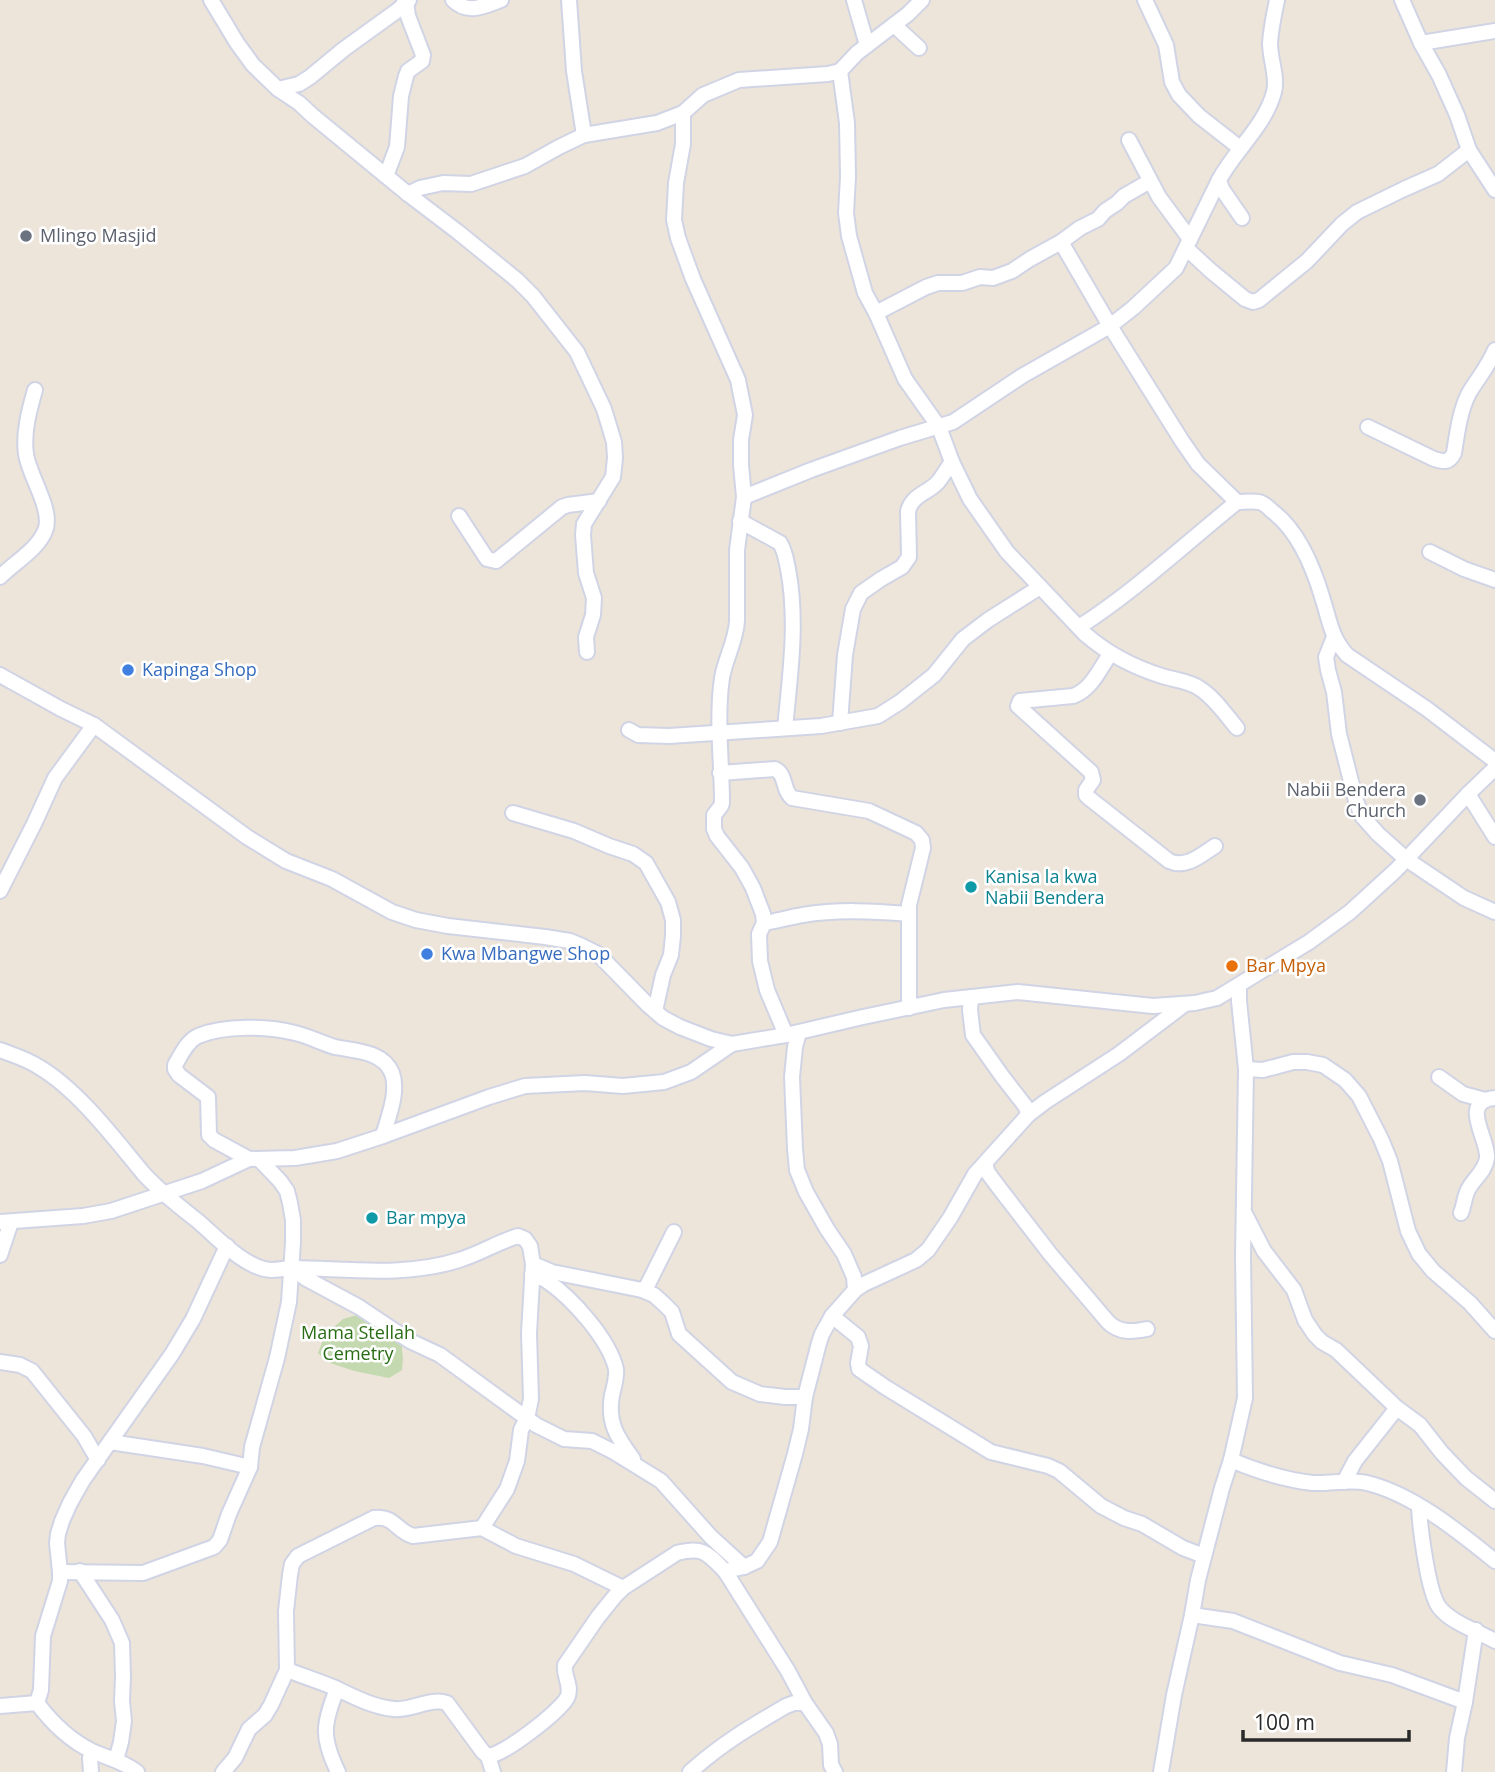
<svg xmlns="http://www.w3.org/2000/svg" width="1495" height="1772" viewBox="0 0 1495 1772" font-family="'Open Sans',sans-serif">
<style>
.cemetery{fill:#c5d9b0}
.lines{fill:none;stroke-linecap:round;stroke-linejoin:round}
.minor-casing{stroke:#d0d4e4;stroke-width:18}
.minor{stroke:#fff;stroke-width:14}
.worship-dot{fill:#6b7280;stroke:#fff;stroke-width:2.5}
.shop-dot{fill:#3f7fe0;stroke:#fff;stroke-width:2.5}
.culture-dot{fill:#0f9aa8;stroke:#fff;stroke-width:2.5}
.food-dot{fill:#e8710a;stroke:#fff;stroke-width:2.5}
.labels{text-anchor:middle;stroke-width:5;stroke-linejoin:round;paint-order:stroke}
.worship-label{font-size:18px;fill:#5b616d;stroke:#fff;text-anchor:start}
.shop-label{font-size:18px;fill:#366cbe;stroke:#fff;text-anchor:start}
.culture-label{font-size:18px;fill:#0d838f;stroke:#fff;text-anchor:start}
.food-label{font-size:18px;fill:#c56008;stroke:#fff;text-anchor:start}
.park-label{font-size:18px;fill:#286d14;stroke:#fff}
</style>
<rect width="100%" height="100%" fill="#ede5da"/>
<path class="cemetery" d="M360 1314 401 1339 403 1359 402 1370 389 1378 354 1371 327 1362 318 1353 325 1335 343 1319Z"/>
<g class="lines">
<defs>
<g id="minor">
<path d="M211 0 237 43 253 65 278 89 299 103 313 116 408 194 458 232 517 280 533 296 577 352 604 409 614 442 615 458 613 477 584 524 583 535 586 573 594 598 593 615 586 637 587 652"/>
<path d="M453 0C468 15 484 6 501 0"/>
<path d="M569 0 574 71 584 135"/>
<path d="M854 0 867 45"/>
<path d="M1145 0 1166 45 1172 82 1179 95 1199 116 1240 148"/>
<path d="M1402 0 1421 43 1439 75 1457 115 1469 150 1495 190"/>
<path d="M894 25 919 48"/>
<path d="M1421 43 1495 31"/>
<path d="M840 71 847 123 848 177 846 213 849 236 865 293 876 313 905 379 939 427 952 462 970 499 1007 552 1085 634C1108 654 1133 667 1162 676 1174 680 1189 681 1199 688 1214 697 1226 715 1237 728"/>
<path d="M278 89 299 84 310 77 344 49 398 10 409 0"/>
<path d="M683 113V144L676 183 674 220 678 238 693 279 738 380 745 415 741 440V465L744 497 737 550V621C736 641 725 659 722 678 716 719 722 762 722 803L721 806 714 815V829L717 836 742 868 753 888 763 914 764 923 759 934 760 961 767 990 786 1035"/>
<path d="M1129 140 1159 197 1190 239"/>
<path d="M386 176 397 147 401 96 406 76 408 71 422 61 423 55 408 16 406 2 404 0"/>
<path d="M408 194 420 188 443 183 471 184 525 166 559 147 584 135 657 123 683 113 703 95 739 80 828 74 840 71 857 53 908 14 922 0"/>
<path d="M1242 218 1222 189 1219 180C1235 150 1265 126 1274 92 1278 77 1270 60 1270 43 1271 29 1274 14 1277 0"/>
<path d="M1061 242 1110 326 1182 441 1198 464 1237 502C1243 502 1252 501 1259 502 1264 503 1268 507 1272 511 1299 531 1314 569 1323 600 1330 622 1331 637 1347 655L1427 709 1495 761"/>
<path d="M1186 248 1211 271 1245 299 1253 302 1259 300 1307 261 1342 224 1357 212 1404 189 1438 174 1469 150"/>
<path d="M876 313 926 287 938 283H962L980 277 993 278 1012 271 1030 259 1061 242 1080 228 1098 219 1105 211 1117 203 1124 196 1150 181"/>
<path d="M1368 427 1434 459C1444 462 1449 463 1454 453 1457 434 1460 410 1469 393 1478 378 1488 367 1495 350"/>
<path d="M744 497 811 470 900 438 953 422 1022 376 1110 326 1133 308 1176 268 1219 180"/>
<path d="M459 516 487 559 496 561 562 507 568 505 599 501"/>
<path d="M740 521 780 543C785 551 786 559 788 569 798 621 790 675 785 728"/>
<path d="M1430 552 1464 569 1495 580"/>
<path d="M0 577C15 562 37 550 45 531 54 511 29 476 26 454 23 433 29 411 35 390"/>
<path d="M1079 627C1135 591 1185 544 1237 502"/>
<path d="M1334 637 1326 657 1328 670 1334 692 1339 734 1356 801 1362 816 1378 834 1406 859 1464 898 1495 912"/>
<path d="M1110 654C1100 669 1091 690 1073 696L1020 701 1018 706 1091 772 1093 780 1086 790V795L1089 798 1169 861C1186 869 1201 855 1215 846"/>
<path d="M0 675 61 709 94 725 247 837 286 861 332 879 392 912 416 920 448 926 545 937 570 941 582 946 598 954 648 1005 663 1018 680 1027 711 1039 732 1044 786 1035 863 1017 944 1000 1018 992 1153 1006 1195 1003 1217 998 1309 942 1350 912 1396 870 1468 794 1495 768"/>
<path d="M840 723 845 655 853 609 861 593 881 579 902 567 909 557 908 511C913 494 927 494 938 482 943 476 947 468 952 462"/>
<path d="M629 730 638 735 669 736 821 726 878 716 900 702 934 675 963 639 988 620 1040 587"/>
<path d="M720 773 775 769C787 775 782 790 792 798L869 811 916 833 922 840 923 848 909 905V1008"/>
<path d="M1468 794 1495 837"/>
<path d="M513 813 574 831 609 846 633 854 646 863 668 902 673 920V936L671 955 663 975 655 1011"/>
<path d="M0 891 34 824 55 778 94 725"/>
<path d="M764 923C777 921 790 917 803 915 837 909 874 911 909 914"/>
<path d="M799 1032 795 1047 792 1077 795 1149 797 1170 806 1192 827 1229 844 1254 854 1277 855 1290"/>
<path d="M0 1050C13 1055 27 1059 39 1067 78 1090 114 1138 143 1173 159 1191 180 1207 199 1222 216 1237 237 1259 258 1267 272 1273 281 1268 295 1268 349 1269 406 1277 459 1260 479 1254 498 1242 518 1236L525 1239 530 1246 533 1264 529 1333 531 1399 527 1418 521 1430 517 1461 507 1489 482 1528 413 1536C396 1531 394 1515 374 1518L298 1556 292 1564 290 1575 286 1611 287 1670 271 1705 265 1715 249 1729 235 1758 223 1772"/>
<path d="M1246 1069 1263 1070 1293 1062H1307L1323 1065 1345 1080 1359 1096 1381 1139 1390 1161 1408 1231 1419 1254 1433 1271 1470 1303 1495 1331"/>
<path d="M1439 1077 1463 1094 1485 1100"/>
<path d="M1028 1115 1045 1102 1119 1054 1185 1004"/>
<path d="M249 1159 214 1140 209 1135 208 1097 179 1075 175 1069V1065C181 1055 187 1041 198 1036 224 1025 268 1026 295 1033 309 1036 321 1043 335 1047 355 1051 383 1051 392 1073 399 1092 388 1117 383 1136"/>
<path d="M985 1164 988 1173 1000 1189 1051 1255 1108 1322C1119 1333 1132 1332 1147 1329"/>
<path d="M1461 1213C1464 1206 1464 1199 1467 1192 1472 1179 1485 1173 1487 1158 1489 1139 1458 1101 1495 1098"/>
<path d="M1245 1214 1264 1251 1294 1290 1305 1320 1315 1335 1322 1342 1336 1350 1397 1408 1420 1425 1442 1453 1466 1478 1495 1501"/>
<path d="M0 1222 83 1216 111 1211 202 1181 249 1159 295 1158 337 1151 383 1136 489 1097 525 1086 585 1083 623 1086 664 1082 691 1072 732 1044"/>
<path d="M0 1255 11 1222"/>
<path d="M533 1264 552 1272 642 1290 654 1295 664 1304 672 1312 679 1334 732 1382 760 1394 785 1397H805"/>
<path d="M293 1269 305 1278 359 1307 410 1341 440 1355 536 1425 564 1439 592 1441 614 1452 661 1481 711 1537 744 1567"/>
<path d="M532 1275C538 1277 543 1278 547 1281 572 1298 609 1339 616 1369 617 1377 614 1387 612 1395 607 1424 618 1438 633 1459"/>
<path d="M642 1290 647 1286 674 1232"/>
<path d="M832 1316 858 1337 861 1346 858 1363 859 1369 885 1387 991 1452 1048 1466 1059 1471 1101 1506 1124 1518 1142 1524 1183 1548 1204 1556"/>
<path d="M0 1362 20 1365 32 1371 84 1436 98 1460"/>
<path d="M110 1442 203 1456 250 1467"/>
<path d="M1231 1460C1257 1471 1285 1480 1313 1483 1331 1484 1350 1479 1367 1483 1413 1494 1459 1532 1495 1561"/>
<path d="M1344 1482 1355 1461 1397 1408"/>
<path d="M1419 1507C1420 1528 1428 1592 1439 1607 1450 1622 1479 1632 1495 1641"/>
<path d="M482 1528 516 1546 574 1564 623 1588"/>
<path d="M80 1571 112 1620 122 1643 123 1676 122 1701 124 1721 121 1742 116 1760"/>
<path d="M725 1571 788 1671 805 1703 826 1733 830 1744 831 1765 835 1772"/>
<path d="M60 1572 143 1573 214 1547 220 1540 229 1514 250 1467 252 1447 277 1358 289 1302 293 1242V1220L290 1203 287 1191 280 1181 259 1159"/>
<path d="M1192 1615 1233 1621 1340 1663 1392 1675 1465 1702"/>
<path d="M287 1670C303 1676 318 1681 333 1687 353 1696 372 1707 394 1709 412 1711 430 1697 447 1703L483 1752 488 1756C504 1755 559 1712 567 1698 573 1687 563 1676 565 1665L598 1617 615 1596 623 1588 677 1553C703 1546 707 1553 725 1571L744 1567 757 1561 770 1542 795 1454 801 1429 805 1397 819 1343 822 1334 832 1316 855 1290 864 1284 916 1260 928 1250 950 1218 975 1174 1028 1115 1026 1107 1002 1076 973 1035 970 1010 971 997"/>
<path d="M337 1689C323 1724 321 1737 338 1772"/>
<path d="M37 1703 41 1690 43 1636 60 1581V1572L57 1543 58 1534 62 1521 70 1503 83 1480 172 1354 193 1319 227 1246"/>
<path d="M0 1706 37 1703C52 1723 69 1740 92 1751 107 1758 123 1761 137 1772"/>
<path d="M488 1756 493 1772"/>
<path d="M91 1772 90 1758 93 1752"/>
<path d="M690 1772C721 1744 750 1727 786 1706L794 1703H805"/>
<path d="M1161 1772 1174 1695 1192 1615 1198 1580 1222 1488 1231 1460 1245 1398 1243 1257 1246 1069 1239 1001V985"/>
<path d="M1454 1772 1457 1738 1465 1702 1476 1630"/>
</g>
</defs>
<use href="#minor" class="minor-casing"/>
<use href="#minor" class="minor"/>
</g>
<g class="worship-dot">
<circle cx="26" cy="236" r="7"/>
<circle cx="1420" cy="800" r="7"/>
</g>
<g class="shop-dot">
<circle cx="128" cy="670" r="7"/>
<circle cx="427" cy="954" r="7"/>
</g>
<g class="culture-dot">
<circle cx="971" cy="887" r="7"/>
<circle cx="372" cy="1218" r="7"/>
</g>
<circle class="food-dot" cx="1232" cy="966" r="7"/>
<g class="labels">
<g class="worship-label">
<text x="40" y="242">Mlingo Masjid</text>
<text x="1406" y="796" text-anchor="end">Nabii Bendera<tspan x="1406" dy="21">Church</tspan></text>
</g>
<g class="shop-label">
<text x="142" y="676">Kapinga Shop</text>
<text x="441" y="960">Kwa Mbangwe Shop</text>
</g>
<g class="culture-label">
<text x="985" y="883">Kanisa la kwa<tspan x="985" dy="21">Nabii Bendera</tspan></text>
<text x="386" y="1224">Bar mpya</text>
</g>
<g class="food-label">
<text x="1246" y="972">Bar Mpya</text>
</g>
<g class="park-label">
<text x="358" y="1339">Mama Stellah<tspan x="358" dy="21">Cemetry</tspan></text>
</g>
</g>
<path d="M1243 1730v10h166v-10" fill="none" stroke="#2a2a2a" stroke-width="3.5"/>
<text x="1254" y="1730" font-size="21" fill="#2a2a2a" stroke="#ffffff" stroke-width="5" paint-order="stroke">100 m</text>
</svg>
